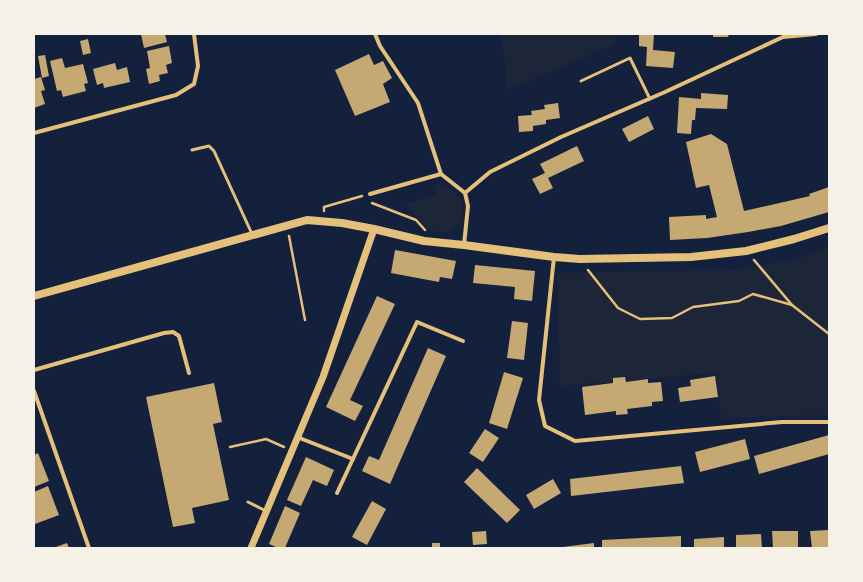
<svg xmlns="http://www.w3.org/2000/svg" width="863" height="582" viewBox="0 0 863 582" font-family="Overpass,sans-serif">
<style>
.green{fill:#1d2539}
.building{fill:#c6a872}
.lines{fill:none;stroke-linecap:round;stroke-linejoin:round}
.path{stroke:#e5c07b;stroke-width:2.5}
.service{stroke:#e5c07b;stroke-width:3}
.minor{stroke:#e5c07b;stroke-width:4}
.tertiary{stroke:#e5c07b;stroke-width:7}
.secondary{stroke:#e5c07b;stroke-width:8}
</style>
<rect width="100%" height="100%" fill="#14213d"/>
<g class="green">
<path d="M502 34H615L614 44 507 90Z"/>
<path d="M436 184C496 196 444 273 407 203L437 195 435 188Z"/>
<path d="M829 247V415L721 418 716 373 560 386 557 273 733 270 795 260Z"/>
</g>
<g class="building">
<path d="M141 34H165L167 42 144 48Z"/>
<path d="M639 34H654L653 50 675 52 673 68 646 66 647 47 639 46Z"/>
<path d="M713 34H729L728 37H713Z"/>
<path d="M88 39 91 53 83 55 80 41Z"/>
<path d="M169 46 172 63 166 65 168 73 159 75 160 81 149 84 146 69 150 68 147 51Z"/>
<path d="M369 54 374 65 383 61 392 78 383 84 390 102 355 116 335 70Z"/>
<path d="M45 55 49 76 42 78 38 56Z"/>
<path d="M62 58 65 68 83 64 88 83 84 84 86 91 63 97 61 90 57 91 50 61Z"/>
<path d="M115 63 117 70 127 67 130 82 104 88 103 83 97 85 93 69Z"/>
<path d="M41 77 45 90 41 91 45 104 34 108V79Z"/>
<path d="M701 93 728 95 727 109 696 108 695 120H692L691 134 677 133 679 97 701 99Z"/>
<path d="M558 103 560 118 546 120V124L533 126V131L519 132 518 116 532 115 531 111 545 109 544 105Z"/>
<path d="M648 116 654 129 629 142 622 129Z"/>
<path d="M711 134 727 144 744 211 810 196 809 194 829 187V212L781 226 748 232 707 238 670 240 669 217 706 215V219L717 217 709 185 696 188 686 142Z"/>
<path d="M577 146 584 161 548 178 553 188 540 194 532 179 545 173 540 164Z"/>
<path d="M395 250 456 261 452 279 440 277 439 282 391 273Z"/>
<path d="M475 265 535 271 532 301 514 299 515 287 473 283Z"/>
<path d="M377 296 395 304 350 400 363 406 355 421 326 407Z"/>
<path d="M512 321 528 323 524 360 507 358Z"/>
<path d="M428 348 446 356 390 484 362 471 369 456 379 460Z"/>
<path d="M504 372 523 378 507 429 489 423Z"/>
<path d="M715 376 718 397 680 402 678 388 691 386 690 380Z"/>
<path d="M625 377 626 382 648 379V383L661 382 663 401 652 402V406L627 409 628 414 616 415V411L585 415 582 387 613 383V378Z"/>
<path d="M214 383 222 422 213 424 229 500 192 508 195 523 173 527 146 397Z"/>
<path d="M485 429 499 438 483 462 469 453Z"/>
<path d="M829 435V454L759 474 754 456Z"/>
<path d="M745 439 750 459 700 472 695 452Z"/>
<path d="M38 453 49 481 34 487V455Z"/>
<path d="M306 457 334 470 327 486 313 480 301 506 287 500Z"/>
<path d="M681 466 684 483 571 496 570 479Z"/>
<path d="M477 468 520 510 507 523 464 482Z"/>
<path d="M553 479 561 493 534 509 526 495Z"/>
<path d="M48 486 59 515 35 524 34 492Z"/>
<path d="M372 501 386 509 367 545 352 537Z"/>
<path d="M285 506 300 513 285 548H278L269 544Z"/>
<path d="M829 530V548H812L810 531Z"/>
<path d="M486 531 487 544 473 545 472 532Z"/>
<path d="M772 531H798V548H773Z"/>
<path d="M761 534 762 548H736V535Z"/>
<path d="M681 536V548H602V540Z"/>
<path d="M724 537V548H694V539Z"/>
<path d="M67 543 69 548H53Z"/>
<rect x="432" y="543" width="8" height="5"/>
<path d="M594 543V548H563V547Z"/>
</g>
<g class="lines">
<g class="path">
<path d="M372 203 416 220 425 230"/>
<path d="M324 211V207L362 196"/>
<path d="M289 236 305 320"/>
<path d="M754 260 792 305 829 334"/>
<path d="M588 270 618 308 640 319 672 318 693 307 739 301 753 294 792 305"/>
<path d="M230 447 266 439 284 447"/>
</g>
<g class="service">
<path d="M581 81 630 58 650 99"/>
<path d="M192 150 209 146 214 151 252 234"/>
<path d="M248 502 266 511"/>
</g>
<g class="minor">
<path d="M375 34 380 46 418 103 441 174 465 193 468 206 464 245"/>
<path d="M34 133 176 95 194 84 198 66 194 34"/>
<path d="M465 193 490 172 561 137 665 92 783 37 816 34"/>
<path d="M370 194 441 174"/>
<path d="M554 257 539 400 545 426 575 441 782 422H829"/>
<path d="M34 370 164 333 173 332 179 336 189 373"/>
<path d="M34 391 89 548"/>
<path d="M297 437 353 459"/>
<path d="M337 493 417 322 463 341"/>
</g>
<path class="tertiary" d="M251 548 323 377 374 229"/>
<path class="secondary" d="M34 296 307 220 342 223 374 229 424 241 464 245 554 257 580 259 691 257 746 251 794 239 829 228"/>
</g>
<rect width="863" height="582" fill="none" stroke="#f6f1e7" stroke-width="70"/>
</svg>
